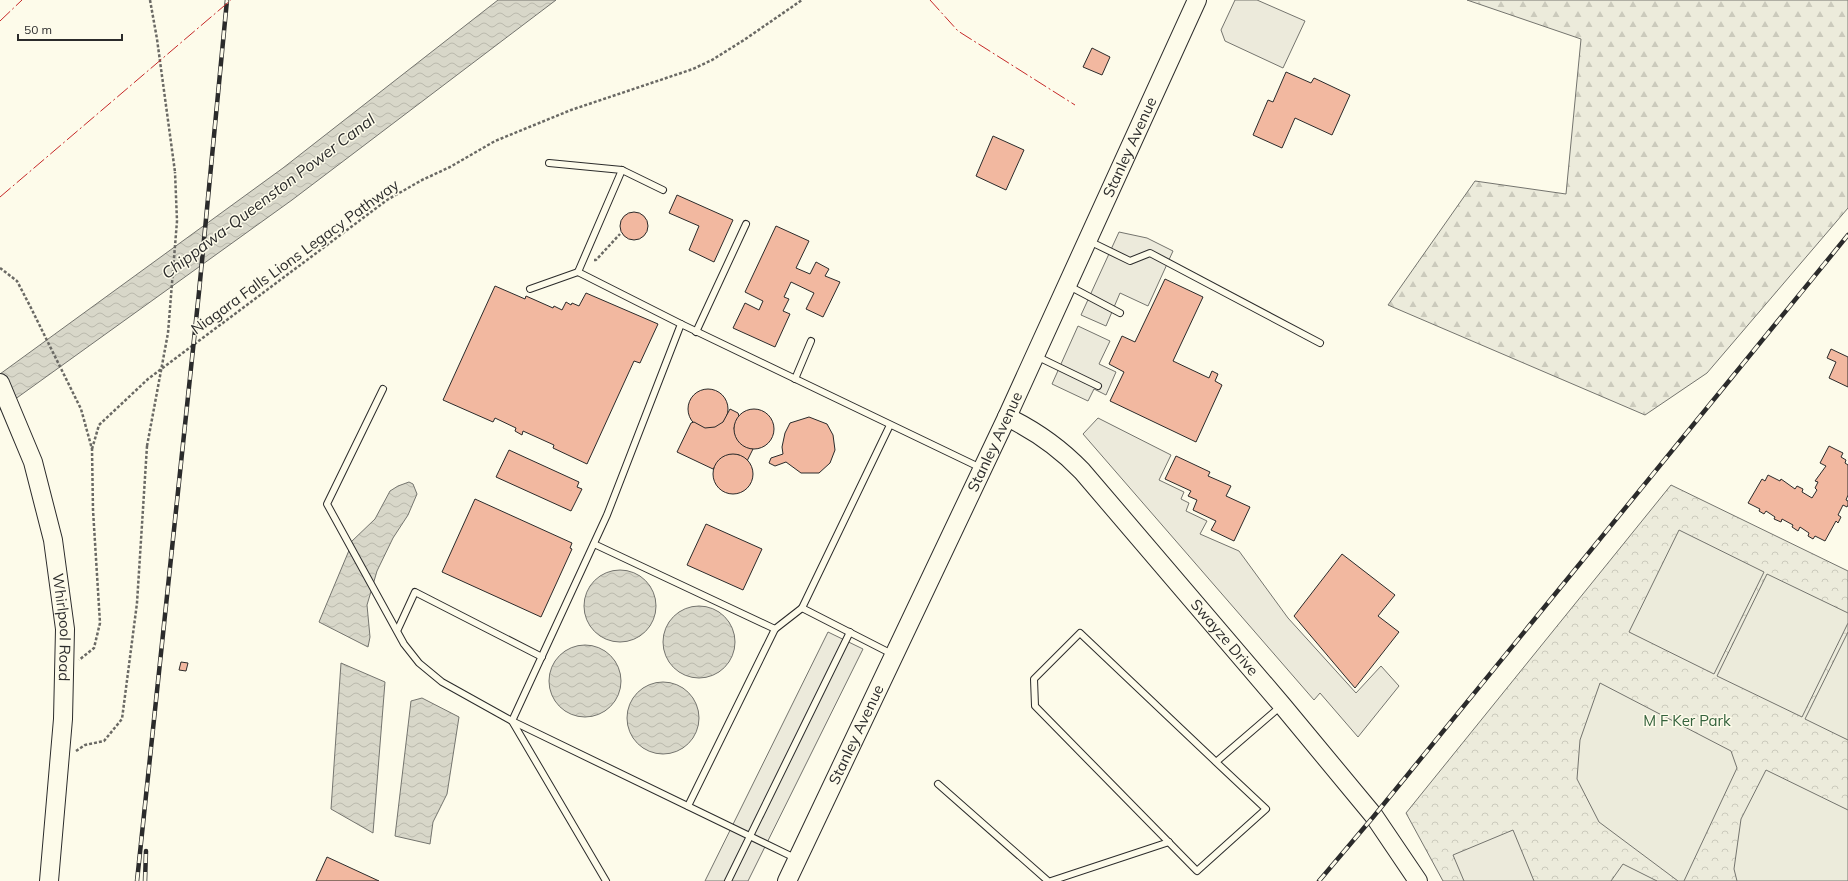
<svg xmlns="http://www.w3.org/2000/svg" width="1848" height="881" viewBox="0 0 1848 881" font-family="Mulish,sans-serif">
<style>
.forest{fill:url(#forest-firs);stroke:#74746e}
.park{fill:url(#park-crowns);stroke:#74746e}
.garden{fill:#ecebdb;stroke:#74746e}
.parking{fill:#eceadb;stroke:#74746e}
.water{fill:url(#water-waves);stroke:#74746e}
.building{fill:#f2b8a0;stroke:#2b2b2b}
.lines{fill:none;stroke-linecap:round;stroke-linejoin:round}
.lane-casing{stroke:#2b2b2b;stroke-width:8}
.secondary-casing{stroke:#2b2b2b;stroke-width:20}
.path{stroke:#6a6964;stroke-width:2.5;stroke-dasharray:3 2;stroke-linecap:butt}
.lane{stroke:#fdfbea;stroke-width:6}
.secondary{stroke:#fdfbea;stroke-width:18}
.rail-casing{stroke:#2b2b2b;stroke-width:4.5}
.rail{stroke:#fdfbea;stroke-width:3;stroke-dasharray:9;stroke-linecap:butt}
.path-bridge{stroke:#6a6964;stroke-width:2.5;stroke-dasharray:3 2;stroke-linecap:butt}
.power{stroke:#c62828;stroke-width:1;stroke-dasharray:14 3 2 3;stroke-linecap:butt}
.labels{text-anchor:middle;stroke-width:3;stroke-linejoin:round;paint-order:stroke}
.street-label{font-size:15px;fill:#2b2b2b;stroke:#fdfbea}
.park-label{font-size:15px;fill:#34623c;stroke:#fdfbea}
.water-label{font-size:16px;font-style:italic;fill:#2b2b2b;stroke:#fdfbea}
</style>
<defs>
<pattern id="forest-firs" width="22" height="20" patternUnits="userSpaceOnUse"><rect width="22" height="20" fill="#ecebdb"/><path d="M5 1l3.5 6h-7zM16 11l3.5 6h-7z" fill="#cbcabc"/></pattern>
<pattern id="park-crowns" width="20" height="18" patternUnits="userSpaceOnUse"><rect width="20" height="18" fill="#ecebdb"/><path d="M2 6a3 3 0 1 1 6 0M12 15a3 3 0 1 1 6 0" fill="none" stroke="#cbcabc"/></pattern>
<pattern id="water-waves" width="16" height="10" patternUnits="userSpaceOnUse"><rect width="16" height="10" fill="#d8d7c9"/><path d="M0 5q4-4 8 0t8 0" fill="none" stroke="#bab9ad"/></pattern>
</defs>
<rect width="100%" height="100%" fill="#fdfbea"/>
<path class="forest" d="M1467 0H1848V208L1707 373 1645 415 1388 305 1475 181 1566 194 1581 39Z"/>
<path class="park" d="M1671 485 1848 571V881H1443L1406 813Z"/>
<g class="garden">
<path d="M1679 530 1764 572 1714 674 1629 632Z"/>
<path d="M1767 574 1848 613V623L1802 717 1717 676Z"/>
<path d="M1848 632V740L1805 719Z"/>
<path d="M1600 683 1731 751 1737 768 1684 881H1678L1599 822 1577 779 1580 740Z"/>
<path d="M1766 770 1848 810V881H1737L1734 869 1741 819Z"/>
<path d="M1623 864 1657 881H1611Z"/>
</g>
<g class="parking">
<path d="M1235 0H1257L1305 21 1283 68 1225 41 1221 30Z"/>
<path d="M1119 232 1147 238 1173 251 1148 306 1120 293 1106 326 1081 315Z"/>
<path d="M1078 326 1110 341 1099 364 1116 372 1106 395 1094 389 1088 401 1052 384Z"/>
<path d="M1098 418 1171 455 1159 480 1184 492 1181 499 1189 503 1186 511 1207 521 1200 534 1239 551 1288 618 1356 693 1381 666 1399 686 1358 737 1320 693 1314 700 1083 434Z"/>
<path d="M828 632 863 649 748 881H705Z"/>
<path d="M1513 830 1534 881H1464L1453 855Z"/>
</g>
<g class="water">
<path d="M498 0H556L292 200 0 410V374L283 168Z"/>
<path d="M409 482 413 484 417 494 408 515 393 538 377 571 367 605 370 637 368 647 319 622 350 548 351 542 375 519 390 491 398 486Z"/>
<circle cx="620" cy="606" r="36"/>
<circle cx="699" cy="642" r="36"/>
<circle cx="585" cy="681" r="36"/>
<path d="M341 663 385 682 373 833 331 809Z"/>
<circle cx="663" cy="718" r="36"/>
<path d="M422 698 459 717 447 794 433 822 430 844 395 836 411 701Z"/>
</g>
<g class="building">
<path d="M1092 48 1110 57 1102 75 1083 67Z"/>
<path d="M1286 72 1311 83 1314 78 1350 95 1332 135 1295 118 1282 148 1253 135 1268 100 1273 102Z"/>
<path d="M993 136 1024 150 1006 190 976 176Z"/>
<path d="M677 195 733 220 714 262 689 250 699 226 669 213Z"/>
<circle cx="634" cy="226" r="14"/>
<path d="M776 226 809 241 796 268 810 274 816 262 829 269 825 276 840 282 823 317 806 309 814 293 791 282 784 297 789 299 783 311 790 314 775 347 733 328 745 303 759 310 763 301 745 292Z"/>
<path d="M1165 279 1203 297 1173 361 1209 378 1212 371 1218 374 1215 381 1222 385 1196 442 1110 401 1124 372 1109 364 1122 336 1135 342Z"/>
<path d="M495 286 525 299 526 296 553 308 554 306 562 310 566 302 571 305 572 303 579 306 586 293 658 324 640 363 634 361 587 464 553 448 554 445 523 431 522 435 515 431 516 428 495 418 493 422 443 400Z"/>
<path d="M1831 349 1848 357V387L1829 378 1836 362 1827 358Z"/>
<circle cx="708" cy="409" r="20"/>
<path d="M730 409 738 413 739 416 734 428 737 439 744 446 753 449 747 461 739 455H729L720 460 713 469 677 452 691 423 694 422 705 428 715 427 723 422Z"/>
<circle cx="754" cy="429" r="20"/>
<path d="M809 417 827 424 833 435 835 450 830 463 819 473H801L786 462 775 466 769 463 771 458 783 454 782 447 785 433 790 423Z"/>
<path d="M1829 446 1843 453 1841 457 1846 460 1845 463 1848 465V495L1846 500 1848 501V505L1847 507 1843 505 1838 515 1841 517 1838 523 1836 521 1825 541 1815 536 1813 539 1808 536 1809 533 1800 527 1798 531 1792 527 1793 525 1782 519 1781 522 1774 519 1775 517 1766 511 1764 514 1759 511 1760 509 1748 503 1762 479 1765 481 1768 475 1780 481 1781 479 1795 489 1797 486 1803 489 1802 492 1812 498 1817 490 1815 488 1818 482 1815 481 1826 466 1820 463Z"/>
<path d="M509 450 579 482 577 487 582 489 571 511 496 477Z"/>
<circle cx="733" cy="474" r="20"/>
<path d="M1176 456 1210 472 1208 476 1231 486 1226 496 1250 507 1234 541 1211 530 1216 521 1193 510 1197 500 1188 496 1191 491 1165 479Z"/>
<path d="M475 499 572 543 570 548 572 549 541 617 442 572Z"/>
<path d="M706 524 762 549 743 590 687 565Z"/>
<path d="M1342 554 1395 595 1378 616 1399 632 1355 688 1294 616Z"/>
<path d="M181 662 188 663 186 671 179 670Z"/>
<path d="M327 857 379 881H316Z"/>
</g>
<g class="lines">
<defs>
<g id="lane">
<path d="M549 163 622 170 663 190"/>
<path d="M1089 241 1130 261 1150 253 1320 343"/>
<path d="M578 272 622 170"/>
<path d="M1069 286 1120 313"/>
<path d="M530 289 578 272 681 324"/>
<path d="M696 332 746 224"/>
<path d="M1036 356 1098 386"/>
<path d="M795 379 811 341"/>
<path d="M383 389 327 504 404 644 419 663 442 682 512 721 795 858"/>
<path d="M890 425 802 608 892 654"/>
<path d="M594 544 775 629 802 608"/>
<path d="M398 629 415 592 542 657"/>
<path d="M1216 762 1266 809 1197 871 1035 706 1034 679 1080 633 1216 762 1281 706"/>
<path d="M938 784 1048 881"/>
<path d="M688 806 775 629"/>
<path d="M606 881 512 721 607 515 681 324 981 468"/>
<path d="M728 881 850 632"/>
<path d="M1051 881 1169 842"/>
</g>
<g id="secondary">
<path id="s1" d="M0 383 33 462 53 540 65 629 63 719 49 881"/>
<path id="s2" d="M1007 417C1036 431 1060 448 1082 471L1282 705 1374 816 1418 881"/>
<path id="s3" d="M787 881 1007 417 1197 0"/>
</g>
</defs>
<use href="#lane" class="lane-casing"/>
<use href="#secondary" class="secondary-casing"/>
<g class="path">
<path d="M150 0 157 39 175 172"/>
<path d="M594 260H596L620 234"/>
<path d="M0 268 17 281 30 306 81 409 92 449 93 510 100 623 94 648 79 660"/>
<path d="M92 449 99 425 148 379 387 200 422 180 450 167 495 141 571 110 693 69 712 60 744 40 802 0"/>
<path d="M76 751 85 745 104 741 122 719 137 603 147 446"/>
</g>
<use href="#lane" class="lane"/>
<use href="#secondary" class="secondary"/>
<defs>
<g id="rail">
<path d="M137 881 199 292 227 0"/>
<path d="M145 881 146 851"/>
<path d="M1319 881 1374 816 1848 235"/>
</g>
</defs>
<use href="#rail" class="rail-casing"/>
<use href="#rail" class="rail"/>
<path class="path-bridge" d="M147 446 168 333 177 221 175 172"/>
<g class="power">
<path d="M930 0 958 31 1075 105"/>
<path d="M0 21 22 0"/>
<path d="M0 197 231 0"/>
</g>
</g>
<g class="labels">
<g class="street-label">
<text dy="5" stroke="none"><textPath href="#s3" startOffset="810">Stanley Avenue</textPath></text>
<text transform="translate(295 257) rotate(-36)" y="5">Niagara Falls Lions Legacy Pathway</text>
<text dy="5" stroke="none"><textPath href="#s3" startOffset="486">Stanley Avenue</textPath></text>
<text dy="5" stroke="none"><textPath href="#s1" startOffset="254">Whirlpool Road</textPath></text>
<text dy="5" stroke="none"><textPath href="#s2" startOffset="312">Swayze Drive</textPath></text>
<text dy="5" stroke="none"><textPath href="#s3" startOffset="162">Stanley Avenue</textPath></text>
</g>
<g class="park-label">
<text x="1687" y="726">M F Ker Park</text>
</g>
<g class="water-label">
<text transform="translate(268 196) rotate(-37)" y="6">Chippawa-Queenston Power Canal</text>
</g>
</g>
<path d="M18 34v6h104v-6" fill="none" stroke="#2b2b2b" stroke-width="2"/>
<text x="24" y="34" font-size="12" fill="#2b2b2b" stroke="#fdfbea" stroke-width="3" paint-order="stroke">50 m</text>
</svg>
